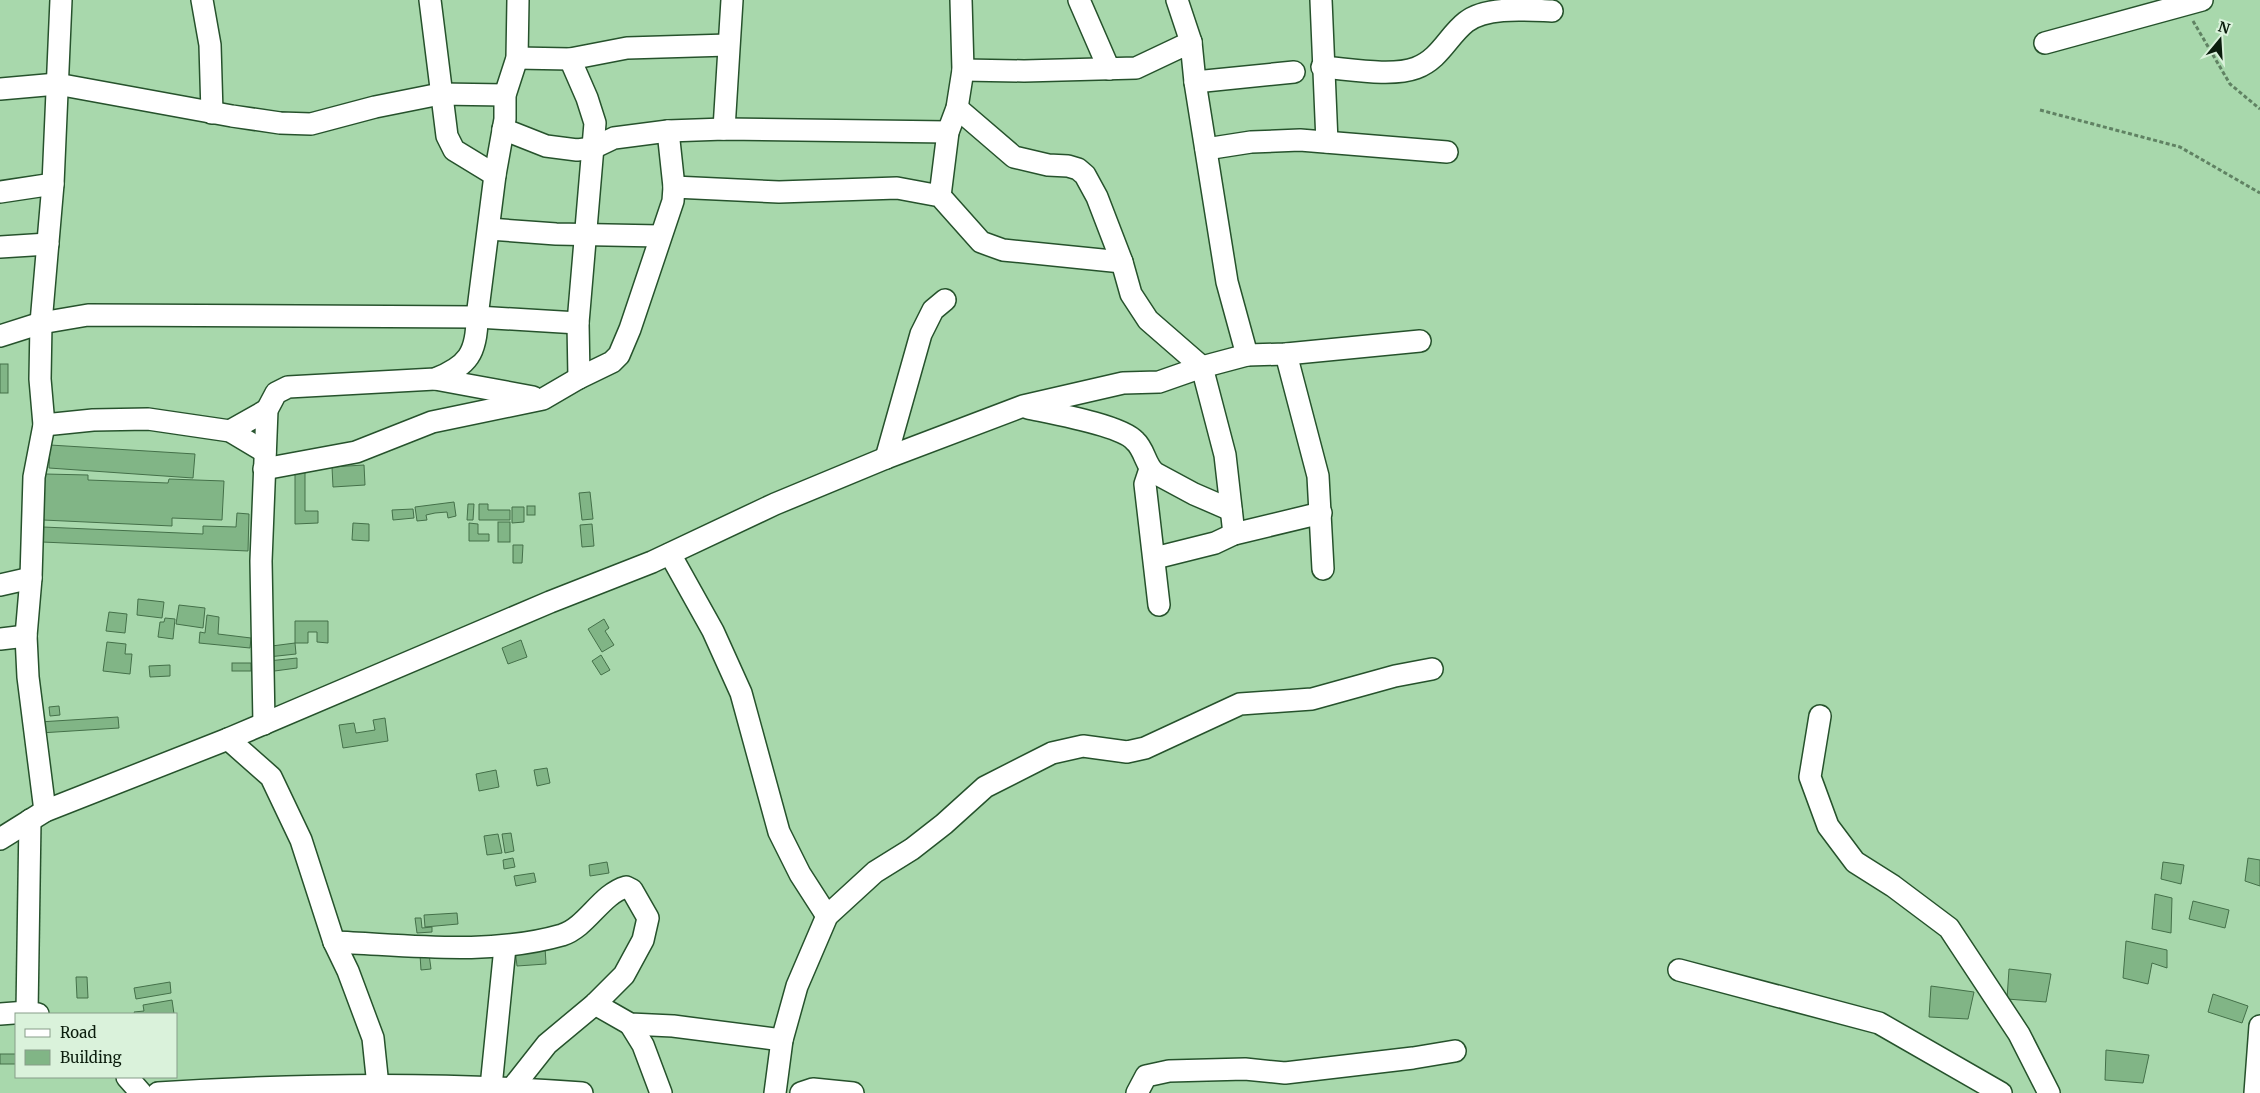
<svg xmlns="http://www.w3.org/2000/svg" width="2260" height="1093" viewBox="0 0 2260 1093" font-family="Merriweather,serif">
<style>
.building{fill:#81b586;stroke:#447049}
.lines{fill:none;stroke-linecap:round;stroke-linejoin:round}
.street-casing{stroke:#26522c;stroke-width:24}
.path{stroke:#608263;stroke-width:3;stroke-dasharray:4 2.5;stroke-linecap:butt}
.street{stroke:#fff;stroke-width:21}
</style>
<rect width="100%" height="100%" fill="#a8d8ac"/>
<g class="building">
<rect x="0" y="364" width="8" height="29"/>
<path d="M50 445 195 454 193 478 49 468Z"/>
<path d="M364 465 365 485 333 487 332 467Z"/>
<path d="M295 469H305V511H318V523L295 524Z"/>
<path d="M45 474 88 475V480L168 483 169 479 224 481 222 520 172 518V526L43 520Z"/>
<path d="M590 492 593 519 582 520 579 493Z"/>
<path d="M454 502 456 516 448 518 447 512 435 513 426 515 427 520 417 521 415 507Z"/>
<path d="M468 504H474L473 520H467Z"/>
<path d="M479 504H488V510H510V520H479Z"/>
<rect x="527" y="506" width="8" height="9"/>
<path d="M512 507H524V522L512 523Z"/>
<path d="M413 509 414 518 393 520 392 510Z"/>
<path d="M237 513 249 514 248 551 42 542 43 527 203 534V526L236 527Z"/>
<rect x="498" y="522" width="12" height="20"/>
<path d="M353 523 369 524V541L352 540Z"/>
<path d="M469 523 478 524V534H489V541H469Z"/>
<path d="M592 524 594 546 582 547 580 525Z"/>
<path d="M513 545H523L522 563H513Z"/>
<path d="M138 599 164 602 162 618 137 615Z"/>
<path d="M179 605 205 608 203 628 176 624Z"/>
<path d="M109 612 127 614 125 633 106 631Z"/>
<path d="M207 615 219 617 218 634 251 638 250 648 199 643 200 632 205 633Z"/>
<path d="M165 618 175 619 173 639 158 637 160 622H164Z"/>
<path d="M604 619 609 628 605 631 614 645 602 652 588 629Z"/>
<path d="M295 621H328V643L317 642V632H308V643H295Z"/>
<path d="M521 640 527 657 508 664 502 648Z"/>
<path d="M107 642 126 644 125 654H132L130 674 103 671Z"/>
<path d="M295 643 296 654 268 657V661L297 658V668L267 672 264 647Z"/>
<path d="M601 655 610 670 601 675 592 661Z"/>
<rect x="232" y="663" width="19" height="8"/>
<path d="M170 665V676L150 677 149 666Z"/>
<path d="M59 706 60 715 50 716 49 707Z"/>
<path d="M118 717 119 728 40 733 39 722Z"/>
<path d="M385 718 388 741 343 748 339 725 354 723 356 733 375 730 373 720Z"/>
<path d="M547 768 550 783 537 786 534 770Z"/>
<path d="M496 770 499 787 479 791 476 774Z"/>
<path d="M511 833 514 851 505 853 502 834Z"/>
<path d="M498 834 502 853 487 855 484 836Z"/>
<path d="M513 858 515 867 504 869 503 860Z"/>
<path d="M2248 858 2260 860V886L2245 881Z"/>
<path d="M607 862 609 873 590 876 589 865Z"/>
<path d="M2163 862 2184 865 2181 884 2161 879Z"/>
<path d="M534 873 536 882 516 886 514 876Z"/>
<path d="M2155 894 2172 898 2171 933 2152 929Z"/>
<path d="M2193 901 2229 910 2225 928 2189 919Z"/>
<path d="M457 913 458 924 425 927 424 915Z"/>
<path d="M415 918H421L422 928 432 927V932L417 933Z"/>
<path d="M2126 941 2167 950V968L2152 963 2148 984 2123 978Z"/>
<path d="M545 947 546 964 517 966 515 949Z"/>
<path d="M429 954 431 969 421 970 420 955Z"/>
<path d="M2009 969 2051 974 2046 1002 2007 999Z"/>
<path d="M76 977H87L88 998H77Z"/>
<path d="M170 982 171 993 136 999 134 988Z"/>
<path d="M1931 986 1974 992 1968 1019 1929 1017Z"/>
<path d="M2213 994 2248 1006 2242 1023 2208 1012Z"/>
<path d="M172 1000 174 1014H135L134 1012 144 1011 143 1005Z"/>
<path d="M2106 1050 2149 1055 2143 1083 2105 1080Z"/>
<rect x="0" y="1054" width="16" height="10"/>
</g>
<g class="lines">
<defs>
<g id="street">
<path d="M202 0 210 45 212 113"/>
<path d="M430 0 447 136 454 150 495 175"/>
<path d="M1079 0 1109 69"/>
<path d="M1177 0 1191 42 1195 82 1227 282 1247 355"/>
<path d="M1321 0 1327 142"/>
<path d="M2045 43 2202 0"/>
<path d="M517 58 570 59 627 48 728 45"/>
<path d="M570 59 587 98 595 123 578 323 579 378"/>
<path d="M1322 67C1349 69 1392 77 1416 68 1440 59 1448 36 1466 22 1486 6 1528 10 1552 11"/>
<path d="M963 70 1024 71 1136 68 1191 42"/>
<path d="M1195 82 1294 72"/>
<path d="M0 89 57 84 232 116 280 123 311 124 375 107 440 94 505 95"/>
<path d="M957 108 1014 157 1048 165 1068 166 1078 169 1085 175 1097 197 1122 262 1131 294 1148 320 1202 367 1225 455 1234 534"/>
<path d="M503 129 546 146 577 150 593 148 614 138 668 131 724 129 948 132"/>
<path d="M724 129 732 0"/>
<path d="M1206 149 1251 142 1300 140 1447 152"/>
<path d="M674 187 779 192 897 188 940 196 981 242 1003 250 1122 262"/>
<path d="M0 192 53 184"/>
<path d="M940 196 948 132 957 108 963 70 961 0"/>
<path d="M489 229 556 234 660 236"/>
<path d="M0 247 48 244"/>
<path d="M0 336 41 323 88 315 477 317 578 323"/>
<path d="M1286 354 1318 476 1323 569"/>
<path d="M435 379 533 397"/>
<path d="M1028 408C1051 413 1121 425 1135 441 1145 450 1145 465 1155 473L1194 494 1231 510"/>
<path d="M44 425 93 420 148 419 230 431 265 452"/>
<path d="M230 431 267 410"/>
<path d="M886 458 921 334 933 310 945 300"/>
<path d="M264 469 356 452 432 422 543 399 579 378 612 362 619 355 630 329 673 201 674 187 668 131"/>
<path d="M1150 469 1145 484 1159 605"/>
<path d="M670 554 713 631 741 693 779 832 800 874 827 916"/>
<path d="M1155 558 1215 543 1234 534 1321 513"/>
<path d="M0 585 31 578"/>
<path d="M0 639 26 636"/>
<path d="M1820 716 1810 777 1828 826 1855 862 1893 886 1949 928 2019 1034 2049 1093"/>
<path d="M264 724 261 561 267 410 276 393 288 387 435 379C468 366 477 353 477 317L495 175 505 119V95L517 58 518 0"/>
<path d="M228 739 271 777 301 840 334 942 348 971 373 1038 378 1086"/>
<path d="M45 811 28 677 26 636 31 578 34 477 44 425 40 379 41 323 53 184 61 0"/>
<path d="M0 839 45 811 228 739 550 602 652 562 775 504 886 458 1023 406 1123 383 1159 382 1202 367 1247 355 1286 354 1420 341"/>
<path d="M334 942C409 945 489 956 562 935 587 927 601 894 626 887L632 890 648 918 643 940 624 975 595 1004 547 1044 513 1087"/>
<path d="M1679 970 1879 1023 2001 1093"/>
<path d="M595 1004 630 1024 673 1026 782 1040"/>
<path d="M27 1012 30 820"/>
<path d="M0 1014 27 1012 38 1014"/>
<path d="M630 1024 643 1045 661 1093"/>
<path d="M127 1077 141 1093"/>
<path d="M491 1087 505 947"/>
<path d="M158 1093C299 1084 441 1082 582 1093"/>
<path d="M775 1093 782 1040 797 986 827 916 875 872 912 849 944 824 985 787 1052 753 1083 746 1127 752 1145 748 1240 704 1312 699 1395 676 1432 669"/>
<path d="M801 1093 813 1089 853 1093"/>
<path d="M1137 1093 1146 1076 1169 1071 1245 1069 1285 1073 1413 1058 1455 1051"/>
<path d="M2255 1093 2260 1026"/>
</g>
</defs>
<use href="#street" class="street-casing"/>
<g class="path">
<path d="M2193 21 2230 84 2260 109"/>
<path d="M2040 110 2180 147 2260 193"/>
</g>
<use href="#street" class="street"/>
</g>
<rect x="15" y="1013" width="162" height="65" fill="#daf2db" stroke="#879d89"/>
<rect x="25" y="1029" width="25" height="8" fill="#ffffff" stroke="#879d89"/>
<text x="60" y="1038" font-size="15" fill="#0b1d0d">Road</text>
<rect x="25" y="1050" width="25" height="15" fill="#81b586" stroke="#879d89"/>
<text x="60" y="1063" font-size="15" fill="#0b1d0d">Building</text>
<g transform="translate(2220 40) rotate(18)" stroke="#daf2db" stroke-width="4" paint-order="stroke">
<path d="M0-4L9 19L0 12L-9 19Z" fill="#0b1d0d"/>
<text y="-8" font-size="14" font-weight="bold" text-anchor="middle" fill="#0b1d0d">N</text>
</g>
</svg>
